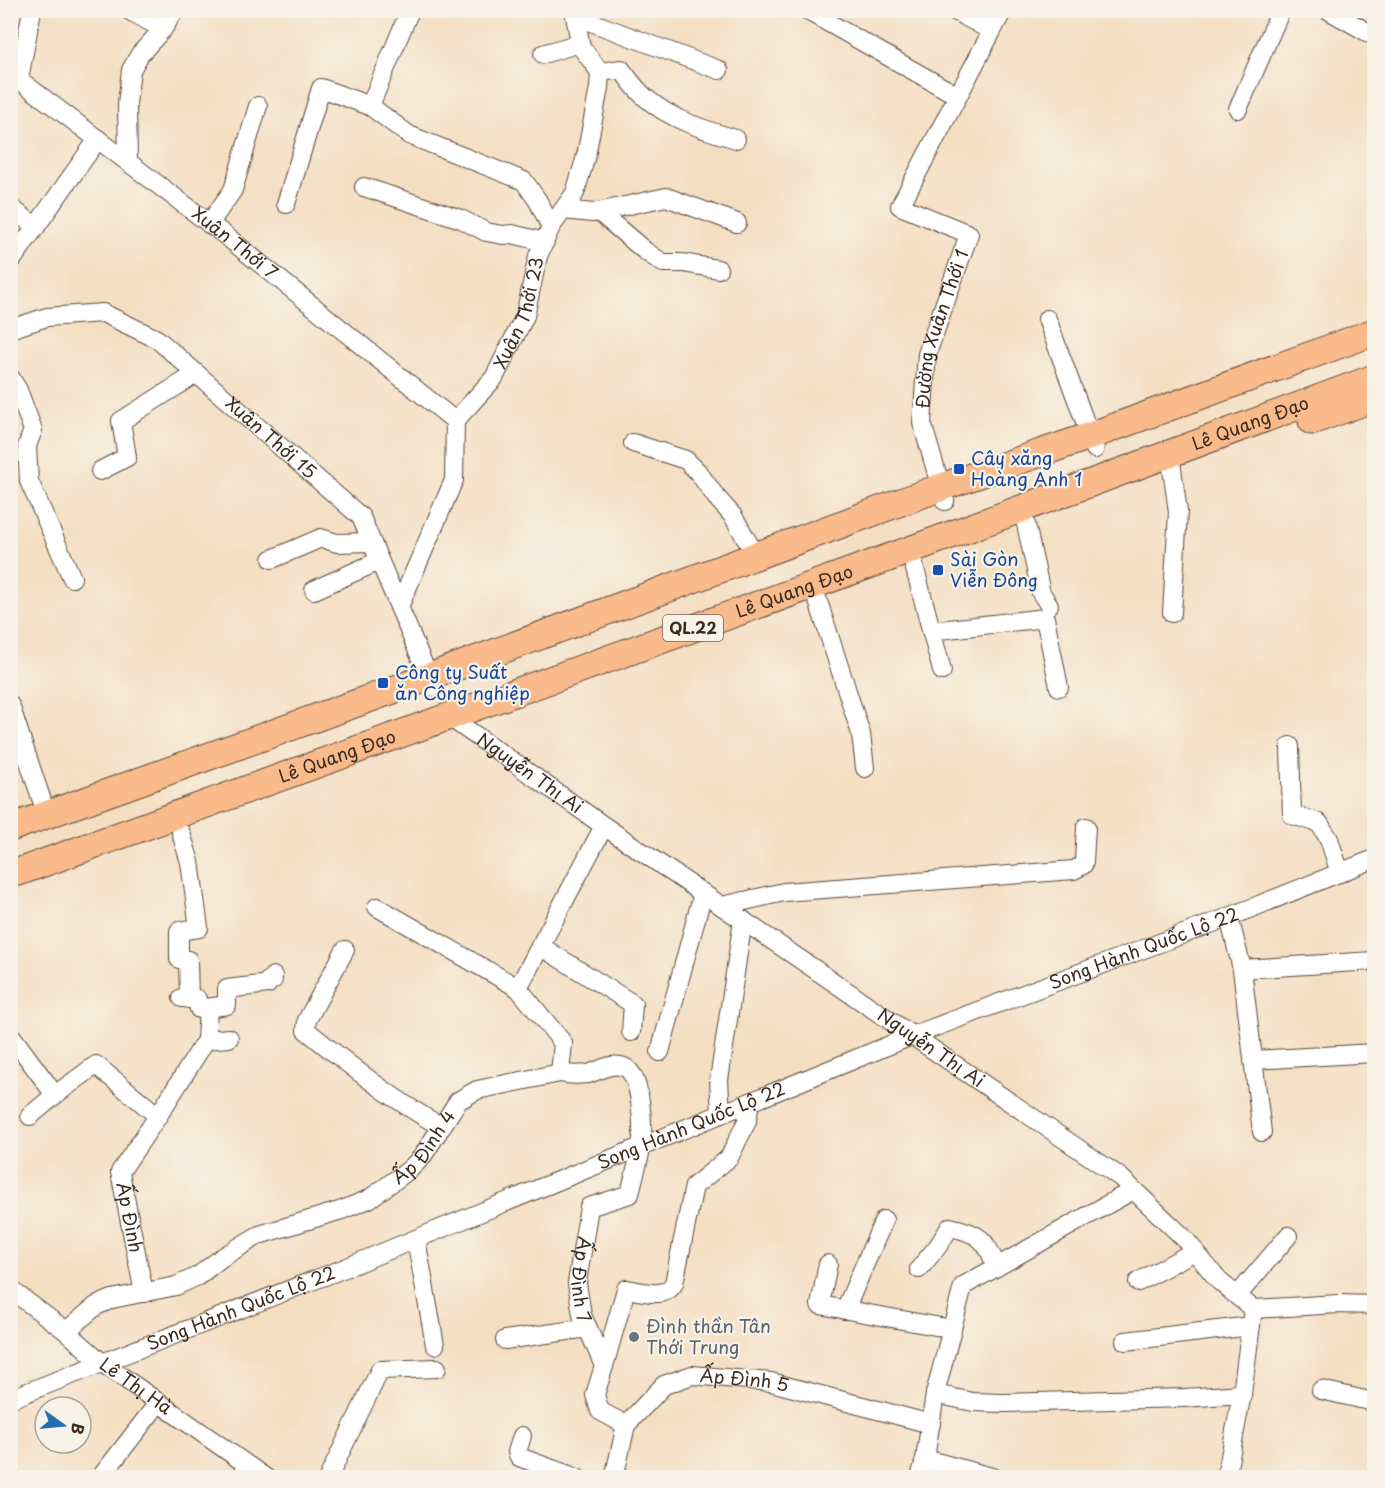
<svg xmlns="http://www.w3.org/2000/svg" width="1385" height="1488" viewBox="0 0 1385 1488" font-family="'Playpen Sans',sans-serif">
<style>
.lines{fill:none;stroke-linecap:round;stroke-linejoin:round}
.minor-casing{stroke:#574537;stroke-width:20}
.highway-casing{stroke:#574537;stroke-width:29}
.minor{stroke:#fff;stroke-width:18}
.highway{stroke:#fabb8c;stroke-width:27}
.transit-dot{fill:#1a4fb4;stroke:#f7f3e8;stroke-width:2}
.worship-dot{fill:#6b7280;stroke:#f7f3e8;stroke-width:2}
.labels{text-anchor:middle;stroke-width:4.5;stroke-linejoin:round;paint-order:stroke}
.shield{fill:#f7f3e8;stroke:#73665b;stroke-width:1.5}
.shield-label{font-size:16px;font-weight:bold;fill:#3b2a1e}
.street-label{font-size:18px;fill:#3b2a1e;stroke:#f7f3e8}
.transit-label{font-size:18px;fill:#164399;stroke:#f7f3e8;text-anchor:start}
.worship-label{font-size:18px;fill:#5b616d;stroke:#f7f3e8;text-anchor:start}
</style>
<rect width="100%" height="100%" fill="#f7f3e8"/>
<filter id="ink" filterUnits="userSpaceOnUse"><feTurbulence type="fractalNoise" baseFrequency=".0167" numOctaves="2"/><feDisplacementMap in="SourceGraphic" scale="12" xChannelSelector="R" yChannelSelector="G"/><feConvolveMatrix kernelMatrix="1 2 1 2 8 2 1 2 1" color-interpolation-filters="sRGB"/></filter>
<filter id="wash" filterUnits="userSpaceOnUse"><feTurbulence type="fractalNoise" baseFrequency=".008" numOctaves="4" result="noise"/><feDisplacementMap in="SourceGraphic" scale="24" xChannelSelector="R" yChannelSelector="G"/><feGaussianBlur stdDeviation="1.35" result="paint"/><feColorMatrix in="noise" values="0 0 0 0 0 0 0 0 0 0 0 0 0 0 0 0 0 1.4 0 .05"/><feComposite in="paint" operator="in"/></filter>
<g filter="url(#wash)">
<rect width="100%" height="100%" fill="#f4dfc3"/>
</g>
<g filter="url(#ink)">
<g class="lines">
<defs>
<g id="minor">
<path d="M128 10 163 29"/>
<path d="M806 10 958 96"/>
<path d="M953 10 992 31"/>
<path d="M1328 10 1374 36"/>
<path d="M575 16 719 70"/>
<path d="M543 54 580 43"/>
<path d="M600 72 621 69C629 79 636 90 646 98 671 120 705 130 736 139"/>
<path id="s1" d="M10 73 226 236 455 421"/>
<path d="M19 79 32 10"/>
<path d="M370 106 409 135 524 181 538 201 551 227"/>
<path d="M1238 109 1281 10"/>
<path d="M128 161 127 104 131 70 140 54 163 29 175 10"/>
<path d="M364 187 461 219 486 232 503 235 512 234 545 242"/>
<path d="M286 204 321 88 370 106 410 10"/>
<path d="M10 207 36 227"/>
<path d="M563 210 593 213 666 197 737 223"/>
<path d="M599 212 645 251 663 263H683L718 269"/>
<path d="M209 224 233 190 258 106"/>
<path d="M10 263 98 139"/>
<path d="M1047 319 1095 449"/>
<path id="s2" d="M10 329 47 317 103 313 157 339 361 517 433 687"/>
<path d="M10 377 18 390 33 430 27 446 29 481 72 578"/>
<path d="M633 443 686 460 698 472 716 497 733 516 756 556"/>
<path d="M1170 454 1178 512 1172 613"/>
<path d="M100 471 127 457 121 421 196 374"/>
<path id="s3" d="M945 501 922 423 927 354 969 234 900 206 1003 10"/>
<path d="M1026 524 1041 593 1049 605"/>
<path d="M910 550 942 671"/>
<path d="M272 559 321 538 337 543 371 542"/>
<path d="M314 590 379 561"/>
<path d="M817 598 861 734 865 768"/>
<path id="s4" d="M399 607 454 480 455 421 494 378 525 316 538 256 551 227 575 193 586 156 599 88 600 72 581 47 575 16 577 10"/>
<path d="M931 631 1045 618 1059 687"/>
<path d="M10 705 47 816"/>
<path id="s5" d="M448 716 604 826 1120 1177 1184 1238 1219 1281 1253 1309"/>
<path d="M1290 746 1292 815 1319 823 1329 839 1340 873"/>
<path d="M181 833 190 862 199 928 179 931V959L188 960 189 999"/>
<path d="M722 906 784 892 1074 870 1083 865 1084 861 1086 827"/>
<path d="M377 907 518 988"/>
<path d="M1229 917 1242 969 1262 1132"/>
<path d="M540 946 633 1004 631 1032"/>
<path d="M345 950 307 1020 306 1030C349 1065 393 1100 442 1127"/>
<path d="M1242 969 1374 961"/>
<path d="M182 998 197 999 199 1009 227 1005V989L268 984V981L273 980V976"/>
<path id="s6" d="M10 1034 55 1095 96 1065 158 1116 120 1172 144 1293"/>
<path d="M206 1040 229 1038"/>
<path d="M660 1052 703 893"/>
<path d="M1253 1060 1374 1053"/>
<path id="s7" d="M560 1073C569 1075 579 1075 588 1074 599 1071 611 1062 624 1067 642 1073 644 1132 641 1149 638 1164 633 1179 630 1194L589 1207 577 1283 582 1315 604 1366 595 1395 600 1411 626 1425"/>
<path d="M721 1114 719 1080 743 920"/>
<path d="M30 1116 55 1095"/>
<path d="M158 1116 206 1040 208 1008"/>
<path d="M416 1239 435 1345"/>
<path d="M828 1264 820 1305 952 1329"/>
<path d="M919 1269 938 1246 950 1227C978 1233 987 1239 996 1267"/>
<path d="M1138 1282 1195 1251"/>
<path id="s8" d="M10 1289 66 1331 101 1362 266 1478"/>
<path d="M1237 1296 1288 1236"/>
<path d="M1253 1309 1338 1304 1374 1305"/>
<path d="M845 1310 884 1220"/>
<path id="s9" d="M66 1331 96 1306 112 1299 176 1286 198 1276 221 1258 259 1235 342 1210 369 1199 409 1170 422 1157 458 1101 477 1090 560 1073 563 1043 518 988 604 826"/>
<path d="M505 1340 588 1328"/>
<path d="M1125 1341 1251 1326"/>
<path d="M604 1366 626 1289C643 1291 665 1300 674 1283L694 1186 729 1158 747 1121 750 1102"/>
<path d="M1321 1390 1374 1402"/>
<path d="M935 1394 973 1402 1003 1403 1184 1398 1242 1394"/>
<path id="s10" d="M10 1399 345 1268 914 1035 1229 917 1374 859"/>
<path d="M522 1436 517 1452 519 1457 577 1478"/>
<path d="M925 1459 935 1394 963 1286 1133 1190"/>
<path d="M100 1478 159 1402"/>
<path d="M328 1478 380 1370 437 1368"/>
<path id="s11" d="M614 1478 626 1425 664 1385 692 1375 771 1382 931 1424"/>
<path d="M920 1478 925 1459 995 1478"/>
<path d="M1226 1478 1242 1394 1253 1309"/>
</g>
<g id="highway">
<path d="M1312 421 1374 398"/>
<path d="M10 828 429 677 939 488 1090 436 1374 332"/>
<path id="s12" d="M10 875 910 550 1374 378"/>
</g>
</defs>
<use href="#minor" class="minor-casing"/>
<use href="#highway" class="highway-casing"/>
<use href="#minor" class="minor"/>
<use href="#highway" class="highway"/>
</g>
</g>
<g class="transit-dot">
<rect x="953" y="463" width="12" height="12" rx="3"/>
<rect x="932" y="564" width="12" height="12" rx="3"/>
<rect x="377" y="677" width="12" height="12" rx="3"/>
</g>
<circle class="worship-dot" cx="634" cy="1337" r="6"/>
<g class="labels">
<rect class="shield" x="663" y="615" width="60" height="26" rx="4.5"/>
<g class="shield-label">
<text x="693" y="634">QL.22</text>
</g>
<g class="street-label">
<text dy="6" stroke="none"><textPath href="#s1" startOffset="282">Xuân Thới 7</textPath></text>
<text dy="6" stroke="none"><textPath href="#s4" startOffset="326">Xuân Thới 23</textPath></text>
<text dy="6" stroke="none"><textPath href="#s3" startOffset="178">Đường Xuân Thới 1</textPath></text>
<text dy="6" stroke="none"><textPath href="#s12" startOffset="1320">Lê Quang Đạo</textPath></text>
<text dy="6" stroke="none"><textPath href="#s2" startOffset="306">Xuân Thới 15</textPath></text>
<text dy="6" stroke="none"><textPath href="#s12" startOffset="834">Lê Quang Đạo</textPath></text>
<text dy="6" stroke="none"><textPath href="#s12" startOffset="348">Lê Quang Đạo</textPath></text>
<text dy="6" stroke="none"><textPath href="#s5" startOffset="100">Nguyễn Thị Ai</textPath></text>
<text dy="6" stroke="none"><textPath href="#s10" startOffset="1220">Song Hành Quốc Lộ 22</textPath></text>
<text dy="6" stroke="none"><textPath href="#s5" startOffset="586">Nguyễn Thị Ai</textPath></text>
<text dy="6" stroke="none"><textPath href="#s10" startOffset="734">Song Hành Quốc Lộ 22</textPath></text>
<text dy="6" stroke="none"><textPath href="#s9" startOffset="412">Ấp Đình 4</textPath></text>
<text dy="6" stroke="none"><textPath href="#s6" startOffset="321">Ấp Đình</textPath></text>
<text dy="6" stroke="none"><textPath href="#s7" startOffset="316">Ấp Đình 7</textPath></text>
<text dy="6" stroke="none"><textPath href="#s10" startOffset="248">Song Hành Quốc Lộ 22</textPath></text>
<text dy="6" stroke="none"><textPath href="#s11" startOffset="192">Ấp Đình 5</textPath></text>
<text dy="6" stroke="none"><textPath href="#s8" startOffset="159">Lê Thị Hà</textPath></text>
</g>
<g class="transit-label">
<text x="971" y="465">Cây xăng<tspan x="971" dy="21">Hoàng Anh 1</tspan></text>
<text x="950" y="566">Sài Gòn<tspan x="950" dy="21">Viễn Đông</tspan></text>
<text x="395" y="679">Công ty Suất<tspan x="395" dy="21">ăn Công nghiệp</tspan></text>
</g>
<g class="worship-label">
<text x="646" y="1333">Đình thần Tân<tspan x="646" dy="21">Thới Trung</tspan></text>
</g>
</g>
<rect width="1385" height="1488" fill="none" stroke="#f7f3e8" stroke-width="36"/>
<g transform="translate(63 1425) rotate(105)"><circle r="28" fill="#f7f3e8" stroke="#aca397" stroke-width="1.5"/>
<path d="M0-4.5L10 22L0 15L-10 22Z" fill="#1f6fb2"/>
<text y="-9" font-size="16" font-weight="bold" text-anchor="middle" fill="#3b2a1e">B</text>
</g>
</svg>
